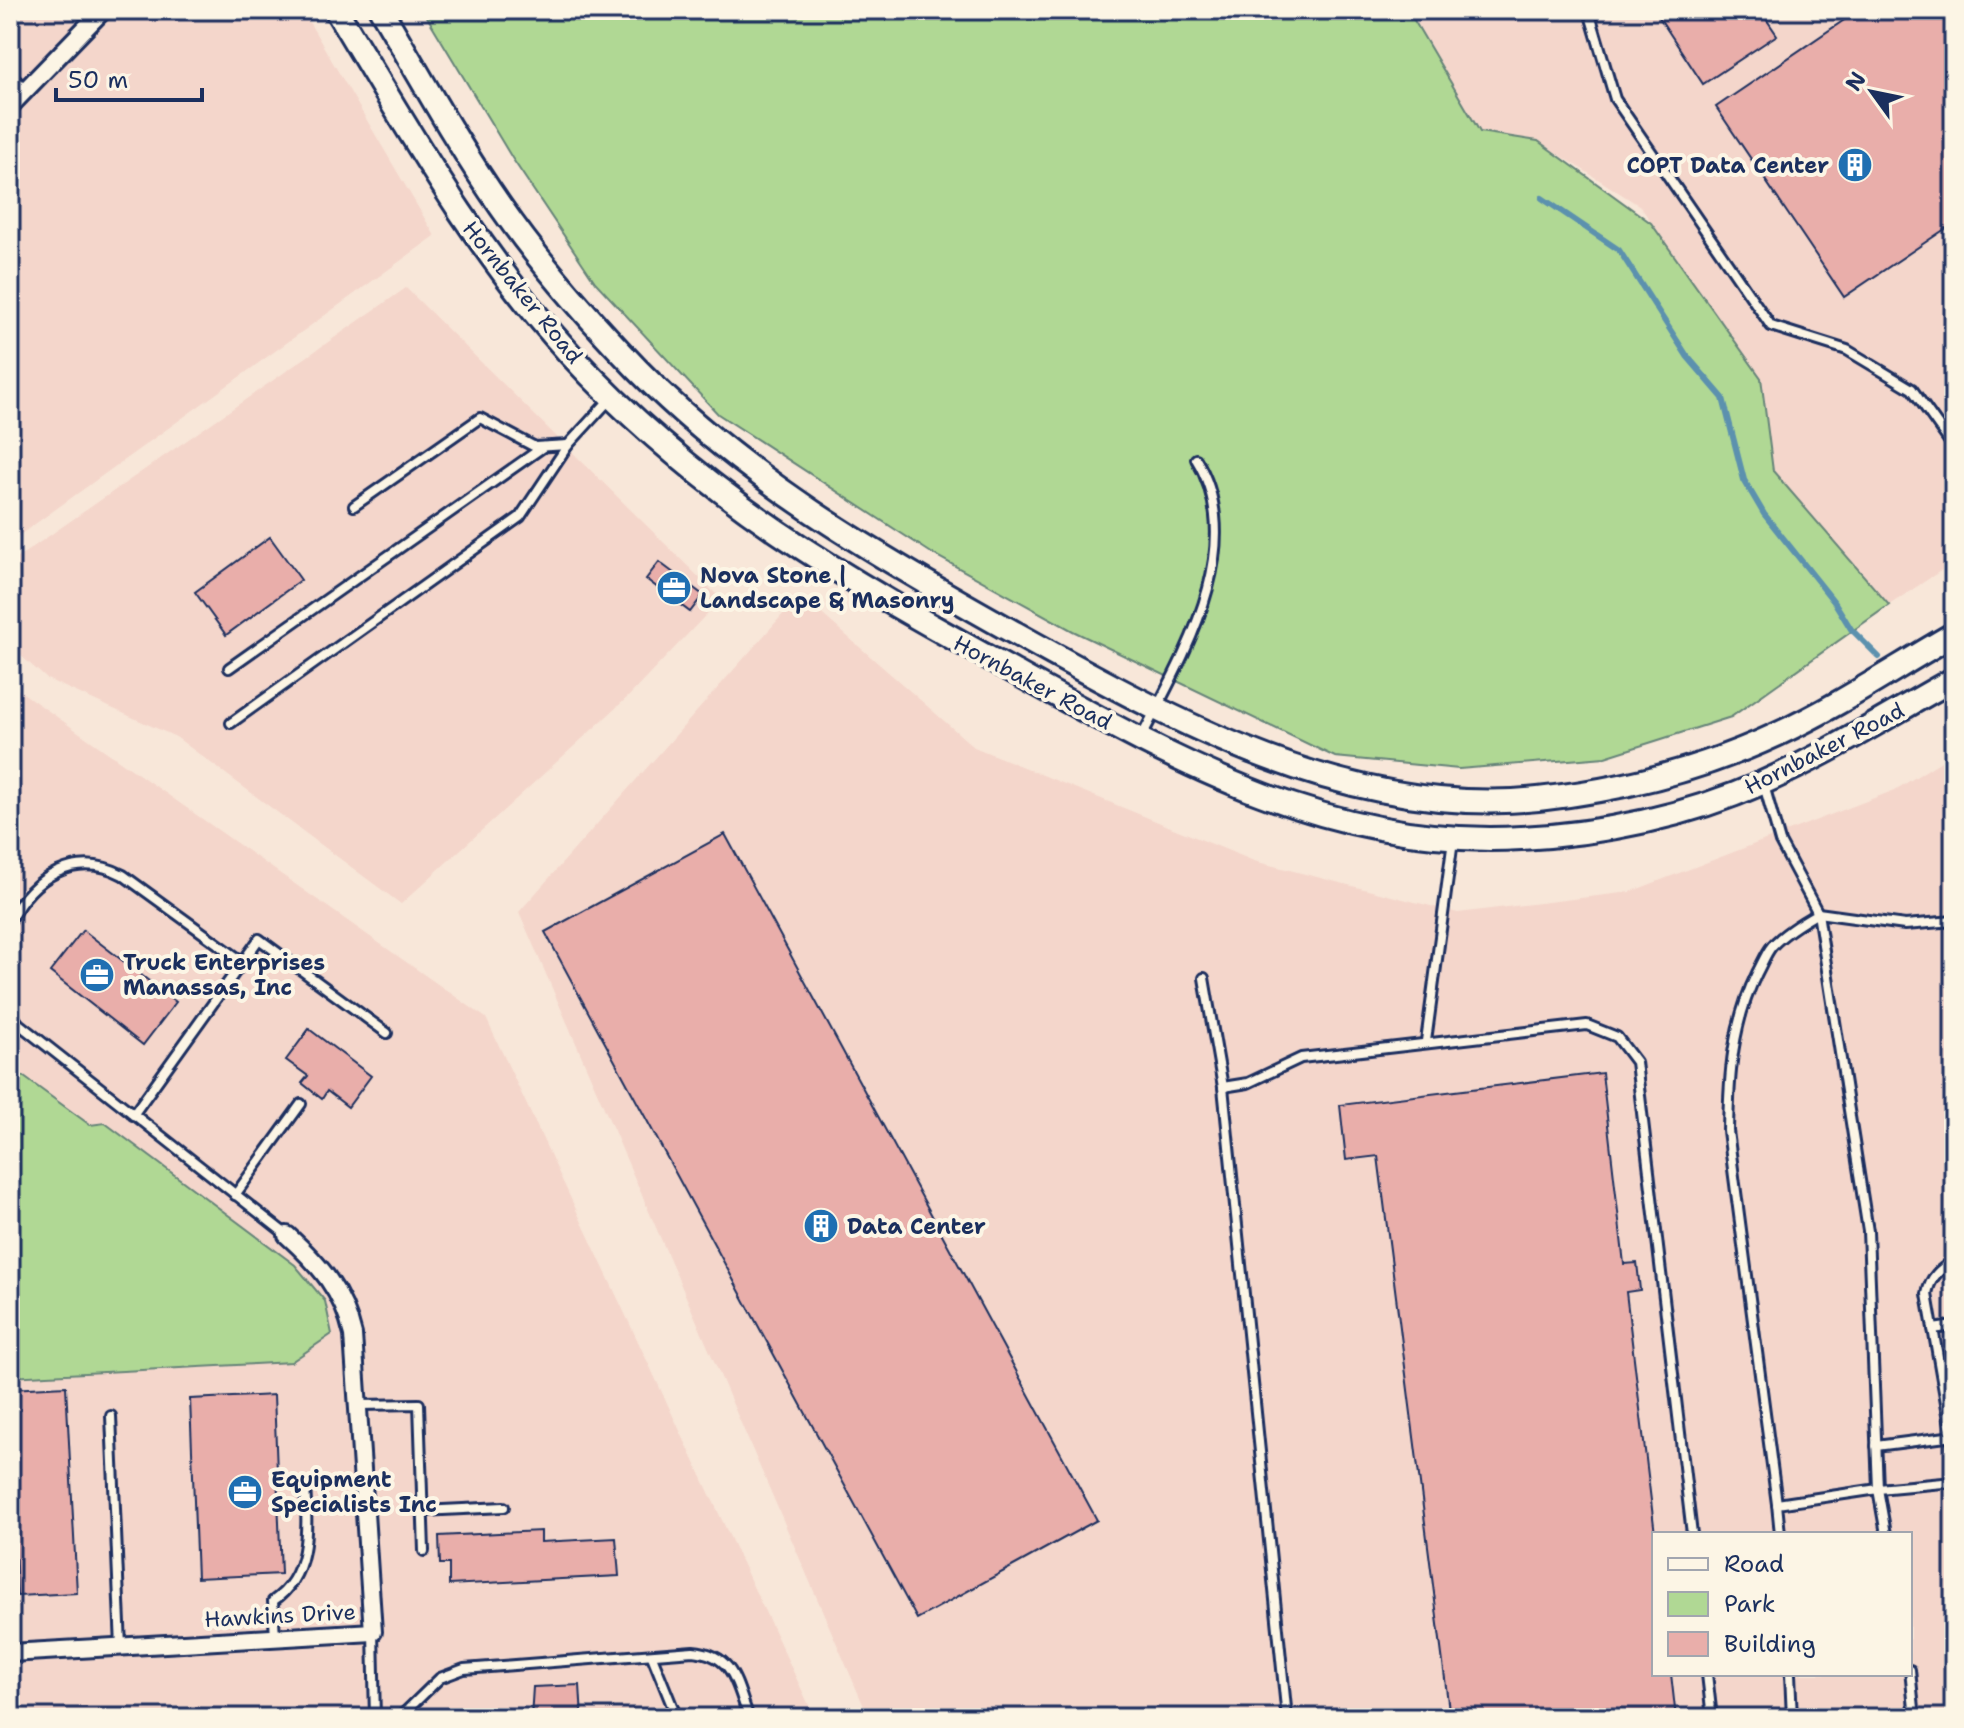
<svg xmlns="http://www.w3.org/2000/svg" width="1964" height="1728" viewBox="0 0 1964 1728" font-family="'Shantell Sans',sans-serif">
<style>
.built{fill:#f4d6cb;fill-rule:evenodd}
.green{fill:#b0d894;stroke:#668479;stroke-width:2}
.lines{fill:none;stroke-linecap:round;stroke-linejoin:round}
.stream{stroke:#5b91ae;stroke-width:6}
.building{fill:#e9aeaa;stroke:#1b2f5e;stroke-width:2}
.lane-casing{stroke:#1b2f5e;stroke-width:14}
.street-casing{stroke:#1b2f5e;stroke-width:22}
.secondary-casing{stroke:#1b2f5e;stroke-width:28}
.lane{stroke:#fcf5e5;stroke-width:8}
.street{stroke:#fcf5e5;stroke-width:16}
.secondary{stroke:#fcf5e5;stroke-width:22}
.labels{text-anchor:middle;stroke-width:8;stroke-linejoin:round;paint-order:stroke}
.poi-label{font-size:22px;font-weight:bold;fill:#1b2f5e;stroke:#fcf5e5;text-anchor:start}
.street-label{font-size:22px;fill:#1b2f5e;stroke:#fcf5e5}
</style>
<rect width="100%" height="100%" fill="#f8e7d9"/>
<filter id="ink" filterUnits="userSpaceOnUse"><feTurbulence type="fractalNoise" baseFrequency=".0125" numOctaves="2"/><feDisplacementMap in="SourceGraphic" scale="16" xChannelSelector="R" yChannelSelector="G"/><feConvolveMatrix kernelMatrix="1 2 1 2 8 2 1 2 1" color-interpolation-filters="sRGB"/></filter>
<g filter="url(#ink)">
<g class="built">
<path d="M10 10H302L435 236 10 542Z"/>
<path d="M1408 10H1954V562L1889 605 1773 471 1761 378 1640 206 1538 141 1480 132Z"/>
<path d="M406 288 721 599 629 696 401 904 176 737 47 679 10 646V563Z"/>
<path d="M800 595 974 747 1254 861 1458 913 1630 892 1895 790 1954 753V1718H869L519 912ZM1654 1534H1910V1674H1654Z"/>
<path d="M10 684 486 1018 815 1718H10Z"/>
</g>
<g class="green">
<path d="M423 10H1408L1480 132 1538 141 1651 223 1761 378 1773 471 1889 605 1731 717 1605 757 1459 769 1335 757 1073 631 933 554 718 414 595 282 512 158Z"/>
<path d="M20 1074 90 1125 105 1123 295 1265 325 1301 332 1334 291 1362 10 1377V1105Z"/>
</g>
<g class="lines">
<path class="stream" d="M1542 198 1619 250 1687 356 1723 398 1744 480 1764 514 1835 603 1851 629 1879 657"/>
</g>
<g class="building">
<path d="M1663 10H1760L1777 35 1703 84 1657 14Z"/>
<path d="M1859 10H1954V223L1844 297 1716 107Z"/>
<path d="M270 537 301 580 226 635 195 592Z"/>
<path d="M659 562 703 595 690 612 646 579Z"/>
<path d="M725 834 1097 1520 917 1619 545 932Z"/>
<path d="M83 930 176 1002 143 1045 50 972Z"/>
<path d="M309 1029 371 1076 348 1107 327 1091 322 1099 302 1083 308 1076 286 1060Z"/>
<path d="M1602 1073 1624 1264 1637 1263 1640 1290 1626 1292 1655 1534 1654 1674H1671L1676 1718H1450L1378 1156 1346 1160 1340 1105Z"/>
<path d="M66 1386 77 1593 17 1596 10 1389Z"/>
<path d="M274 1395 281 1574 197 1578 190 1399Z"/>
<path d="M541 1531V1542L616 1538 619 1576 449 1585V1564H440L439 1536Z"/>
<path d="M580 1685 582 1718H531L533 1687Z"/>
</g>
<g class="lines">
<defs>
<g id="lane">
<path d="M1591 18 1615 99 1771 326 1847 350 1912 389 1954 448"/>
<path d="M10 75 26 89"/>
<path d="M354 506 480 418 535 447 568 445"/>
<path d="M229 668 543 447"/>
<path d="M231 723 520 517 568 445 612 397"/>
<path d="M1141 738C1182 658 1250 547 1196 459"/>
<path d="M1764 785 1780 842 1818 913C1802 922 1785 932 1772 946 1766 953 1762 964 1757 973 1732 1024 1729 1074 1728 1131L1777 1504"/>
<path d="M10 921C32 877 76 850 123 875L243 962"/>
<path d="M1954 921 1905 925 1818 913 1868 1231 1878 1489 1954 1482"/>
<path d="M1204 978 1223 1087"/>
<path d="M10 1013 19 1024 287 1235"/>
<path d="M1426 1041 1453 840"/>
<path d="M133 1115 259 939 387 1033"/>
<path d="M235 1195 301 1104"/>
<path d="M1954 1261C1940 1269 1930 1277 1927 1294L1952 1437 1954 1479"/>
<path d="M1933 1329 1954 1326"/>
<path d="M359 1405 419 1404 424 1551"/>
<path d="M111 1416 121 1647"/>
<path d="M1876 1446 1954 1436"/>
<path d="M422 1511 504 1507"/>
<path d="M1780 1534 1777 1504 1878 1489 1886 1534"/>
<path d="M373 1632 375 1718"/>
<path d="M275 1638 273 1601C312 1575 307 1525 305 1484"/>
<path d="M652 1656 677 1718"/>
<path d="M1910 1670 1915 1718"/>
<path d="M1707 1674 1712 1718"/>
<path d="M1790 1674 1792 1718"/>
<path d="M399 1718 440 1678 464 1669 693 1651C735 1655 736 1684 749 1718"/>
<path d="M1287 1718 1223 1087 1248 1083 1301 1058 1587 1025 1617 1037 1636 1062 1692 1534"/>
</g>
<g id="street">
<path d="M10 106 103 10"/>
<path d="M10 1653 373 1632 353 1335C343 1291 320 1265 287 1235"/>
</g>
<g id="secondary">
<path d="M336 10C408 129 475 250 570 354 702 497 843 578 1011 670 1174 760 1329 849 1521 838 1602 834 1688 816 1762 783 1828 754 1891 714 1954 679"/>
<path d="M381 10C420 76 457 144 501 207 541 265 588 318 637 369 744 478 874 554 1006 628 1168 718 1345 819 1538 799 1621 790 1703 769 1778 734 1839 706 1896 667 1954 634"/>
</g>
</defs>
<use href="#lane" class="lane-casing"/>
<use href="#street" class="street-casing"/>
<use href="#secondary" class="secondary-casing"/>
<use href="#lane" class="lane"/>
<use href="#street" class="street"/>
<use href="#secondary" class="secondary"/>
</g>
</g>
<defs>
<symbol id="building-disc" viewBox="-11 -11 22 22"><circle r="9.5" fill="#1f6fb2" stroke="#fcf5e5"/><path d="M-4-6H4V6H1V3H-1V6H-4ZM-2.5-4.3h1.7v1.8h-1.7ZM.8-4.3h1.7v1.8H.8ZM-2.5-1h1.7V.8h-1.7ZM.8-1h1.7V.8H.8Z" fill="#fff"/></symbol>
<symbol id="office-disc" viewBox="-11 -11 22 22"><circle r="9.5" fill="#1f6fb2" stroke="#fcf5e5"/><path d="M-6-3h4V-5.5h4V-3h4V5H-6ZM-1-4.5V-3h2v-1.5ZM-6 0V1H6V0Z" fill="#fff"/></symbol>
</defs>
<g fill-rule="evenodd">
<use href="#building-disc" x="1835" y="145" width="40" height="40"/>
<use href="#office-disc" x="654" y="568" width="40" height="40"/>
<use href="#office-disc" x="77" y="955" width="40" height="40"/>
<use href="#building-disc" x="801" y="1206" width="40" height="40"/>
<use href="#office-disc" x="225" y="1472" width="40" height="40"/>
</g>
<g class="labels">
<g class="poi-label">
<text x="1829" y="173" text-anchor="end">COPT Data Center</text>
<text x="700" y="583">Nova Stone |<tspan x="700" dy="25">Landscape &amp; Masonry</tspan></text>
<text x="123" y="970">Truck Enterprises<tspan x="123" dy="25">Manassas, Inc</tspan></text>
<text x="847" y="1234">Data Center</text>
<text x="271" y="1487">Equipment<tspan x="271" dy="25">Specialists Inc</tspan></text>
</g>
<g class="street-label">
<text transform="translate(523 292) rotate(51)" y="8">Hornbaker Road</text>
<text transform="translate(1033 682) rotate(28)" y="8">Hornbaker Road</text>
<text transform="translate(1824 748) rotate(-27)" y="8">Hornbaker Road</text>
<text transform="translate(280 1615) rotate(-3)" y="8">Hawkins Drive</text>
</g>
</g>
<rect width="1964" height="1728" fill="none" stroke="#fcf5e5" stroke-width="40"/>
<rect x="20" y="20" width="1924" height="1688" fill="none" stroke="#1b2f5e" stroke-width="3" filter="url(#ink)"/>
<rect x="1652" y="1532" width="260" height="144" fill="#fcf5e5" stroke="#a2a6af" stroke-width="2"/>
<rect x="1668" y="1558" width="40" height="12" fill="#fcf5e5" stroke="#a2a6af" stroke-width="2"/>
<text x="1724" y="1572" font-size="24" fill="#1b2f5e">Road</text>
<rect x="1668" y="1592" width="40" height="24" fill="#b0d894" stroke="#a2a6af" stroke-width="2"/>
<text x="1724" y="1612" font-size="24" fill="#1b2f5e">Park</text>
<rect x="1668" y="1632" width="40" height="24" fill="#e9aeaa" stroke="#a2a6af" stroke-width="2"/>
<text x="1724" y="1652" font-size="24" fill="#1b2f5e">Building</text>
<g transform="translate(1872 92) rotate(303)" stroke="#fcf5e5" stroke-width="6" paint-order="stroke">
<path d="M0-6L14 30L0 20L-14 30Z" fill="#1b2f5e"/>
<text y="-12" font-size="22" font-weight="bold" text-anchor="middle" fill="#1b2f5e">N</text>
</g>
<path d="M56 88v12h146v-12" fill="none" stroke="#1b2f5e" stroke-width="4"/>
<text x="68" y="88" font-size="24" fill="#1b2f5e" stroke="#fcf5e5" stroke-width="6" paint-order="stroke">50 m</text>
</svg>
